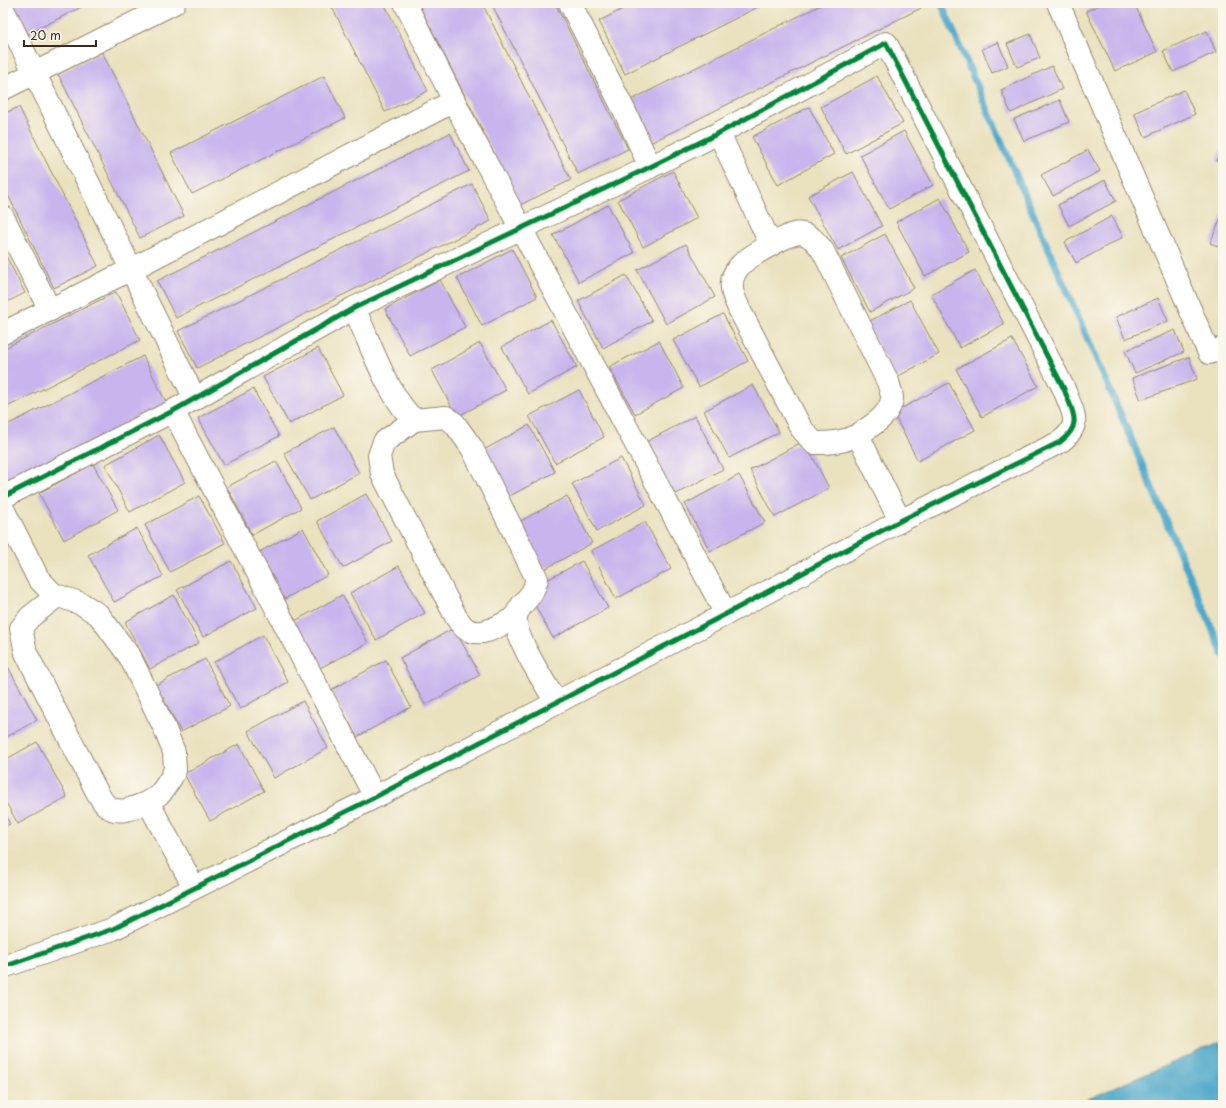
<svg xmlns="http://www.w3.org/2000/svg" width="1226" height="1108" viewBox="0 0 1226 1108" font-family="'Playpen Sans',sans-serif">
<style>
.water{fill:#4ca7ca;stroke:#446874}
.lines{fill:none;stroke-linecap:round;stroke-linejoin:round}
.stream{stroke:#4ca7ca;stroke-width:7}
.building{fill:#c8b5ed}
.minor-casing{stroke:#92866e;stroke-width:24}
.minor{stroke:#fff;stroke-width:22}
.cycleway-casing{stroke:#fbf7ec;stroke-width:8}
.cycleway{stroke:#00873e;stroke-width:5}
</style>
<rect width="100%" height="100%" fill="#fbf7ec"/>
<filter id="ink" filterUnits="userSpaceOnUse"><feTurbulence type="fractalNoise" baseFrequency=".025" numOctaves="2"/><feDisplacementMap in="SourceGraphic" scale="8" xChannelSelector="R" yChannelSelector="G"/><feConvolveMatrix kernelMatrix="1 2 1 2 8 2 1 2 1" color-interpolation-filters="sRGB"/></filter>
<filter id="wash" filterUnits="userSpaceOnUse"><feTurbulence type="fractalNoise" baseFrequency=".012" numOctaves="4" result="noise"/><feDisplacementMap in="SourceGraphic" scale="16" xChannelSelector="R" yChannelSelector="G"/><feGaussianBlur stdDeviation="0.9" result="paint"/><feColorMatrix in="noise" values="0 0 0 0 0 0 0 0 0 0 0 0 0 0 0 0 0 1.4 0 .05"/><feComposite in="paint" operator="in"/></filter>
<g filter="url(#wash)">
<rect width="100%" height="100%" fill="#eae2bf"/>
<path class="water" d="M1223 1041V1105H1074Z"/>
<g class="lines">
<path class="stream" d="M941 3 1111 392 1223 654"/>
</g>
<g id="blocks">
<g class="building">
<path d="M10 3H89L26 35Z"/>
<path d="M330 3H384L428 91 385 112Z"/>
<path d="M418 3H482L571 180 520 205Z"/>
<path d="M491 3H555L628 149 578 174Z"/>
<path d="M635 3H766L625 74 599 21Z"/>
<path d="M825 3H918L921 8 648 144 627 102Z"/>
<path d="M1104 3H1134L1157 52 1115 71 1086 11Z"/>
<path d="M1207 31 1216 52 1173 72 1163 51Z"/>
<path d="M1030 34 1040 58 1017 67 1007 44Z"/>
<path d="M998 42 1008 66 992 73 982 49Z"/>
<path d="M102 52 184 216 140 238 58 74Z"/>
<path d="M1052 66 1062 89 1011 113 1001 90Z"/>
<path d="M324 76 345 118 192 194 171 153Z"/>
<path d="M877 76 903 123 846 154 821 107Z"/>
<path d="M1184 90 1195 114 1145 137 1134 113Z"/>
<path d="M1060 100 1069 122 1024 141 1014 119Z"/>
<path d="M19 107 98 266 54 288 3 185V114Z"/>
<path d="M809 107 834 154 778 185 752 137Z"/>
<path d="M904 131 933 185 889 209 860 155Z"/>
<path d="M450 133 469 171 176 318 157 281Z"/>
<path d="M1223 145V164L1216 161Z"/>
<path d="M1088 150 1100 171 1053 196 1041 175Z"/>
<path d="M673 171 697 218 643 247 618 200Z"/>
<path d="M853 172 882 226 838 250 808 196Z"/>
<path d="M1105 180 1116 201 1069 226 1058 205Z"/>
<path d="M472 184 491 221 197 368 178 331Z"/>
<path d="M940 198 969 252 925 276 896 222Z"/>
<path d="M608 205 634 253 579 282 553 235Z"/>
<path d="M1223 213V248L1210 243Z"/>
<path d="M1112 216 1123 237 1076 263 1065 242Z"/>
<path d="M885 234 914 288 870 312 841 258Z"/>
<path d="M686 244 715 297 666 324 637 270Z"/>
<path d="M512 249 537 297 482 326 457 278Z"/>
<path d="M3 250 25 293 3 304Z"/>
<path d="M975 270 1004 324 960 348 931 294Z"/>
<path d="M626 275 652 321 603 348 578 301Z"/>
<path d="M440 280 465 327 410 356 385 309Z"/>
<path d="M116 292 140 340 3 409V349Z"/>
<path d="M1158 298 1168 321 1125 339 1116 317Z"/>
<path d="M910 300 939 354 895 378 866 323Z"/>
<path d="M723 314 748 361 699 387 673 340Z"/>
<path d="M551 320 577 367 528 394 502 347Z"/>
<path d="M1175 330 1184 352 1135 373 1125 351Z"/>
<path d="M1012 339 1038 386 982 417 956 369Z"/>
<path d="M659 341 684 388 635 414 609 367Z"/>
<path d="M480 343 506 390 457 417 432 370Z"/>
<path d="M318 348 343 395 289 424 263 377Z"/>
<path d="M143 356 167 404 3 487V427Z"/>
<path d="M1189 357 1197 379 1141 400 1132 378Z"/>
<path d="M949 383 975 430 918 461 893 413Z"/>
<path d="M753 385 779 432 729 458 704 411Z"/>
<path d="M253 389 279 436 224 465 198 418Z"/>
<path d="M579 390 604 437 555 463 529 416Z"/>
<path d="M695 416 723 469 674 495 646 442Z"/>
<path d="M529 425 555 472 506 498 480 452Z"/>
<path d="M334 427 359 473 310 500 284 453Z"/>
<path d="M159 435 185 482 130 512 105 465Z"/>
<path d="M804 441 829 488 775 517 750 470Z"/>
<path d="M621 458 646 505 597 531 572 484Z"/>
<path d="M276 461 301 508 252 535 227 487Z"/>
<path d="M93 464 118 510 64 540 39 493Z"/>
<path d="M739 475 765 522 710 551 685 504Z"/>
<path d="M366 494 392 541 343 568 317 521Z"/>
<path d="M199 496 225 543 170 572 145 525Z"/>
<path d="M567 496 592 543 543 570 517 523Z"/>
<path d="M645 522 671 569 616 599 591 551Z"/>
<path d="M137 528 163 576 114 602 88 555Z"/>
<path d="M303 528 328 575 279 602 254 555Z"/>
<path d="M231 561 257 608 203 637 177 590Z"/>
<path d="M582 561 608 608 553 638 527 591Z"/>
<path d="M399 566 425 613 376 640 350 593Z"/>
<path d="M174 595 199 643 150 669 125 622Z"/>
<path d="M342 595 368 643 318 669 293 622Z"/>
<path d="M454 628 480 675 425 705 400 658Z"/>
<path d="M263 635 288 682 240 709 214 662Z"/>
<path d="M205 659 230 706 181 732 156 685Z"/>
<path d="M386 660 411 707 357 737 331 690Z"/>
<path d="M7 665 37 720 3 739V668Z"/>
<path d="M303 701 328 748 274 778 248 731Z"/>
<path d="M37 742 67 797 18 824 3 797V761Z"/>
<path d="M239 744 264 791 210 821 184 774Z"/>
<path d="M3 811 10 824 3 827Z"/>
</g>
</g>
</g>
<g filter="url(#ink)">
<use href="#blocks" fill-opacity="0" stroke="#92866e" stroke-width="1"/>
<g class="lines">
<defs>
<g id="minor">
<path d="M405 3 467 127 726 614"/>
<path d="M570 3 625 112 650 167"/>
<path d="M1058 3 1209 353 1223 348"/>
<path d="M3 9 195 399"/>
<path d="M3 89 174 3"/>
<path d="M719 133 771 245C796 231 805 226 823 251L888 382C889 386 892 393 892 398 891 415 871 426 858 435L900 521"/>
<path d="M3 217 50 310"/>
<path d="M771 245C755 254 729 266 732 288 732 295 737 303 739 309L801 428 814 443C831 443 844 442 858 435"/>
<path d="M354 308C370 342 387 395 414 420L446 417 455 424 472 448 537 579C535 584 534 590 531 594 526 601 519 606 516 616 512 634 546 685 556 702"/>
<path d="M3 333 132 269 454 101"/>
<path d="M173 411 375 797"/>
<path d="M414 420 384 442 379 456 382 474 456 617C459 621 462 626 466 629 482 639 502 624 516 617"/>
<path d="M3 497 173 411 354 308 650 167 719 133 886 43 1064 389C1072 412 1084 424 1060 442L900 521 726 614 375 797 113 929 3 967"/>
<path d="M3 509 38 578 53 594 82 604 99 615 130 657 164 727 174 752 175 770 171 778 161 793 148 802 194 887"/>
<path d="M57 596 30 617 21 628 26 653 97 792C100 797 103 803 107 806 119 816 136 807 148 802"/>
</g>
</defs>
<use href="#minor" class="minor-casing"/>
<use href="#minor" class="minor"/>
<defs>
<path id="cycleway" d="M3 497 173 411 354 308 650 167 719 133 886 43 1064 389C1072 412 1084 424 1060 442L900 521 726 614 375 797 113 929 3 967"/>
</defs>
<use href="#cycleway" class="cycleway-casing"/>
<use href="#cycleway" class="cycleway"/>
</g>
</g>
<rect width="1226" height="1108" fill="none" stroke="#fbf7ec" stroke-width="16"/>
<path d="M24 40v6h72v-6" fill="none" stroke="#3b2a1e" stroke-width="2"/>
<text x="30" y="40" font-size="12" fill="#3b2a1e" stroke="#fbf7ec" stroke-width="3" paint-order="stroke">20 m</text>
</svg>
